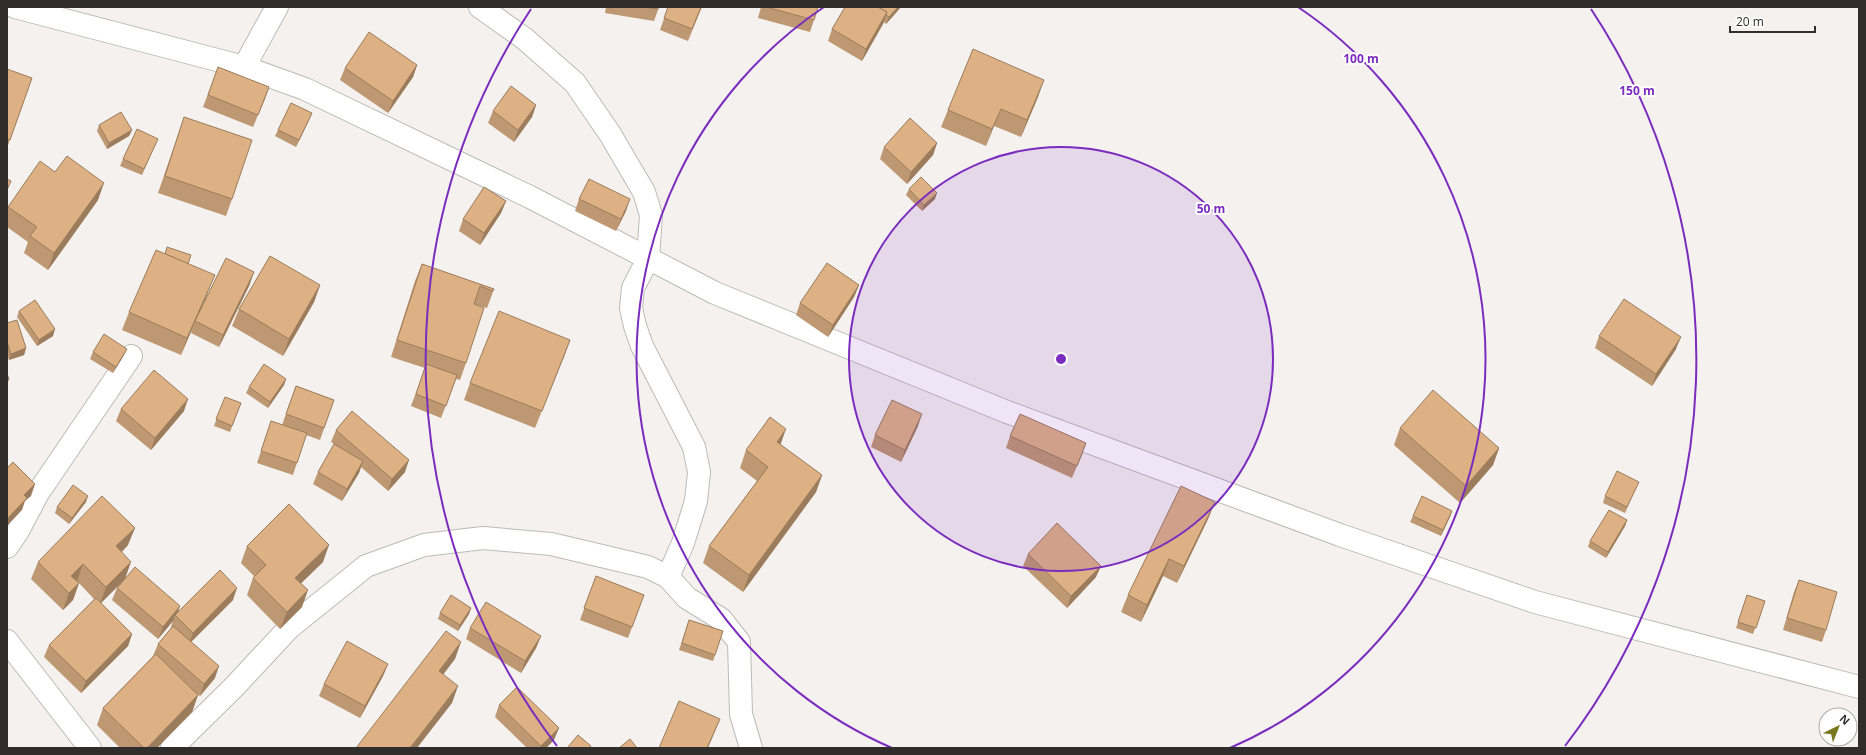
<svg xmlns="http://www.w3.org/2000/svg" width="1866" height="755" viewBox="0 0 1866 755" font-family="'Open Sans',sans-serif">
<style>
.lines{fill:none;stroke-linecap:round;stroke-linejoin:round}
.street-casing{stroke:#bdbab7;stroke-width:24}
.street{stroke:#fff;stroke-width:22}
.wall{fill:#be9872}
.shaded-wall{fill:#9b7c5c}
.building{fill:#ddb184;stroke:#9b7c5c}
.ring{fill:none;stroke:#7b2cbf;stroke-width:2}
.centre{fill:#7b2cbf;stroke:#fff;stroke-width:2}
.ring-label{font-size:12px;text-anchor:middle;font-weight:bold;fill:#7b2cbf;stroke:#fff;stroke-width:4;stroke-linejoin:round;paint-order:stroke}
</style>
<rect width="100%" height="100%" fill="#f4f1ee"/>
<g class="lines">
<defs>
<g id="street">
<path d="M15 7 244 67 305 89 530 197 715 293 1007 412 1340 535 1535 602 1859 687"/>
<path d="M480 7 525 39 575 83 610 134 644 192 651 215 648 259 633 288 631 308 635 326 642 346 694 447 699 472 696 501 683 543 668 577"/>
<path d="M244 67 277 7"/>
<path d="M7 547 18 531 38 493 131 356"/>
<path d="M7 641 90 748"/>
<path d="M172 748 234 687 289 628 366 566 424 545 483 538 551 544 648 567 668 577 687 598 721 619 739 642 741 714 751 748"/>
</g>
</defs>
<use href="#street" class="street-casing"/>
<use href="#street" class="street"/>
</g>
<g class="wall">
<path d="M606 7H659L654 21 605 13Z"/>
<path d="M668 7H702L688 41 660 30Z"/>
<path d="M761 7H818L814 20 810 32 758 18Z"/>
<path d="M900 8 886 24 884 22 862 61 828 41 832 29Z"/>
<path d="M417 65 413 77 388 113 340 80 345 68Z"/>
<path d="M218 67 269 87 253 127 203 107Z"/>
<path d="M7 70 32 78 7 148Z"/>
<path d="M1038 97 1021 137 994 126 986 146 941 127 948 110Z"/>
<path d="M536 105 532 117 514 142 488 123 493 111Z"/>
<path d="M312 113 309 120 296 147 275 136 278 130Z"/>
<path d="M184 117 232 199 226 216 158 193Z"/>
<path d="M99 125 132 130 129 136 107 149 97 131Z"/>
<path d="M937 143 933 155 907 184 880 159 884 147Z"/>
<path d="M155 145 142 175 120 166 123 159Z"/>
<path d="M55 172 98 200 48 270 24 253 28 242 7 227V210L8 207Z"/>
<path d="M909 189 935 199 922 211 906 195Z"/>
<path d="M579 199 626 211 616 231 575 211Z"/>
<path d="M506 201 501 213 480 245 459 231 463 219Z"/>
<path d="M188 264 208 292 200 311 250 284 219 347 191 333 192 330 181 355 122 330 129 312Z"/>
<path d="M422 264 494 289 487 308 474 304 466 363 460 380 456 379 441 418 411 406 425 368 391 357 415 281Z"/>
<path d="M320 285 314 302 283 356 232 326 239 309Z"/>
<path d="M859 285 854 297 828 337 796 315 800 303Z"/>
<path d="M19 311 53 336 37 346 17 317Z"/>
<path d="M7 323 26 348 24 355 9 360 7 355Z"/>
<path d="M1599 336 1676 349 1652 386 1595 348Z"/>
<path d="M570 340 535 428 464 400 470 383Z"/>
<path d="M93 352 124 355 113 373 90 359Z"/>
<path d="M286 379 284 385 268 408 246 393 249 387Z"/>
<path d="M296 386 334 400 320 440 306 435 293 475 257 463 271 421 282 425Z"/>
<path d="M225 397 241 403 230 432 214 426Z"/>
<path d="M121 409 184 411 151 450 116 421Z"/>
<path d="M918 426 901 462 871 447 875 435Z"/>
<path d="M1400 428 1499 448 1493 465 1460 503 1394 445Z"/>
<path d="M336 430 405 472 388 491 361 467 359 473 342 501 313 484 318 472 334 444 331 442Z"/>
<path d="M1010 436 1086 443 1072 478 1006 448Z"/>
<path d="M781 445 822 475 816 492 743 592 703 563 709 546 757 481 740 468 746 450Z"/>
<path d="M1636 488 1625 513 1603 503 1605 496Z"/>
<path d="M86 502 69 524 55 513 57 507Z"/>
<path d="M1215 502 1208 519 1177 583 1163 576 1141 622 1121 612 1128 595Z"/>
<path d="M1452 511 1441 536 1410 522 1413 516Z"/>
<path d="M1627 520 1625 526 1606 558 1588 547 1590 541Z"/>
<path d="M128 545 122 552 126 577 178 613 233 600 191 642 215 678 200 696 198 695 192 712 157 748H120L97 725 103 708 153 656 158 644 172 628 171 627 173 621 158 639 112 600 117 588 121 583 101 603 132 634 128 646 81 693 44 657 49 645 94 599 79 583 73 600 63 610 31 579 38 562Z"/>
<path d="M247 546 323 562 301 583 302 607 280 629 247 595 253 578 254 576 241 563Z"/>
<path d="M1028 554 1096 577 1067 608 1023 566Z"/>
<path d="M596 576 644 595 628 638 580 620Z"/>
<path d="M1799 580 1826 630 1822 642 1783 630 1794 592Z"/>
<path d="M1747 595 1765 601 1753 634 1736 628Z"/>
<path d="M471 608 469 614 458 631 438 619 440 613Z"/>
<path d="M689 620 723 631 713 661 679 650Z"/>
<path d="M470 628 541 636 536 648 521 673 466 639Z"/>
<path d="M388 664 383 676 360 718 319 696 324 684Z"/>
<path d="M499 705 554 740 546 748H527L495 717Z"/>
</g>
<g class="shaded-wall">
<path d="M898 7H901L886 24 889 17Z"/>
<path d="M887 12 883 24 862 61 866 49Z"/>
<path d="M417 65 413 77 388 113 393 101Z"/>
<path d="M1044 80 1038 97 1021 137 1027 120Z"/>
<path d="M269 87 265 99 253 127 258 115Z"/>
<path d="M536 105 532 117 514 142 518 130Z"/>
<path d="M1001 109 994 126 986 146 992 129Z"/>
<path d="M312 113 309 120 296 147 299 140Z"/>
<path d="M132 130 129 136 107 149 109 143Z"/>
<path d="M937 143 933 155 907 184 911 172Z"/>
<path d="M104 183 98 200 48 270 54 253Z"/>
<path d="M937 193 935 199 922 211 924 205Z"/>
<path d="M630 199 626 211 616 231 621 219Z"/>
<path d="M506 201 501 213 480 245 484 233Z"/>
<path d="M254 272 250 284 219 347 223 335Z"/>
<path d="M215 275 208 292 196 321H195L181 355 187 338Z"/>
<path d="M320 285 314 302 283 356 289 339Z"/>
<path d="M859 285 854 297 828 337 833 325Z"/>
<path d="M55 329 53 336 37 346 39 340Z"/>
<path d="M1681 337 1676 349 1652 386 1656 374Z"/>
<path d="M570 340 564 357 535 428 542 411Z"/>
<path d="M26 348 24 355 9 360 11 354Z"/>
<path d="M127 349 124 355 113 373 116 367Z"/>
<path d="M9 379 7 385V380Z"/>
<path d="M286 379 284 385 268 408 270 402Z"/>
<path d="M188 399 184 411 151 450 155 438Z"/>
<path d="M922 414 918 426 901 462 905 450Z"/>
<path d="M786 429 780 446 777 442Z"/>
<path d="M1086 443 1082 455 1072 478 1077 466Z"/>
<path d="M1499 448 1493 465 1460 503 1466 486Z"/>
<path d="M409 460 405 472 388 491 392 479Z"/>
<path d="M363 461 359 473 342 501 347 489Z"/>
<path d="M822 475 816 492 743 592 749 575Z"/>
<path d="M35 484 31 496 25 501 22 510 7 526V519L24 495Z"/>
<path d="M88 496 86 502 69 524 72 518Z"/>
<path d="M1215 502 1208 519 1177 583 1184 566Z"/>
<path d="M1452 511 1450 517 1441 536 1443 530Z"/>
<path d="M1627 520 1625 526 1606 558 1608 552Z"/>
<path d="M135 528 128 545 110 563 116 546Z"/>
<path d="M329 545 323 562 289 595 295 578Z"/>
<path d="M1169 559 1163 576 1141 622 1147 605Z"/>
<path d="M131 562 125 579 100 604 106 587Z"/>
<path d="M83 564 77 581 71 576Z"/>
<path d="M1101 566 1096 577 1067 608 1071 596Z"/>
<path d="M79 583 73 600 63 610 69 593Z"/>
<path d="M237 588 233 600 189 644 193 633Z"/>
<path d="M308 590 302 607 280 629 287 612Z"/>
<path d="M180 606 177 616 175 615 173 621 158 639 163 627Z"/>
<path d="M471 608 469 614 458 631 460 625Z"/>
<path d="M132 634 128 646 81 693 86 681Z"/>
<path d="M541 636 536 648 521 673 525 661Z"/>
<path d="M461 642 455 659 433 688 439 671Z"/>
<path d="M388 664 383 676 360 718 365 706Z"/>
<path d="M219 666 215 678 200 696 204 684Z"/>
<path d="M458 686 452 703 417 748H410Z"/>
<path d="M198 695 192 712 157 748H147Z"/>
<path d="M720 719 708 748H707Z"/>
<path d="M559 728 554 740 546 748H540L541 746Z"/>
</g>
<g class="building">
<path d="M644 7H659L658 9Z"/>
<path d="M668 7H701L692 29 664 18Z"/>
<path d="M766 7H818L814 20Z"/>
<path d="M845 7H878L887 12 866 49 832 29Z"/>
<path d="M878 7H898L889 17 886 15 887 12Z"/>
<path d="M369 32 417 65 393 101 345 68Z"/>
<path d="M973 49 1044 80 1027 120 1001 109 992 129 948 110Z"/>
<path d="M218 67 269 87 258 115 208 95Z"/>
<path d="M7 69 32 78 10 140 7 139Z"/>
<path d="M511 86 536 105 518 130 493 111Z"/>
<path d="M291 103 312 113 299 140 278 130Z"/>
<path d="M121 112 132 130 109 143 99 125Z"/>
<path d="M184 117 252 140 232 199 165 176Z"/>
<path d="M910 118 937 143 911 172 884 147Z"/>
<path d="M137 129 158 139 144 169 123 159Z"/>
<path d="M67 156 104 183 54 253 30 236 37 227 8 207 40 161 55 172Z"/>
<path d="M921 177 937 193 924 205 909 189Z"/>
<path d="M7 179 11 181 7 190Z"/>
<path d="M589 179 630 199 621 219 579 199Z"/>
<path d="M484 187 506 201 484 233 463 219Z"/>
<path d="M167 247 191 255 188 264 165 254Z"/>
<path d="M156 250 215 275 187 338 129 312Z"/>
<path d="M270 256 320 285 289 339 239 309Z"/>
<path d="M226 258 254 272 223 335 195 321Z"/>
<path d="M827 263 859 285 833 325 800 303Z"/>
<path d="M422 264 494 289 493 291 480 286 474 304 484 308 466 363 397 340Z"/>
<path d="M1624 299 1681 337 1656 374 1599 336Z"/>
<path d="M35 300 55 329 39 340 19 311Z"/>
<path d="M499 311 570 340 542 411 470 383Z"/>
<path d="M17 320 26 348 11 354 7 342V323Z"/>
<path d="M104 334 127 349 116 367 93 352Z"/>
<path d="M264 364 286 379 270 402 249 387Z"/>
<path d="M426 364 457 375 446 406 416 394Z"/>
<path d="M154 370 188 399 155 438 121 409Z"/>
<path d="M7 374 9 379 7 380Z"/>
<path d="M296 386 334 400 324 428 286 414Z"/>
<path d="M1433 390 1499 448 1466 486 1400 428Z"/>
<path d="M225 397 241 403 232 426 216 419Z"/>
<path d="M892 400 922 414 905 450 875 435Z"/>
<path d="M352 411 409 460 392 479 336 430Z"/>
<path d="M1020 414 1086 443 1077 466 1010 436Z"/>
<path d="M770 417 786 429 777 442 822 475 749 575 709 546 768 467 746 450Z"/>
<path d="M271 421 307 433 297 463 261 451Z"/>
<path d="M334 444 363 461 347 489 318 472Z"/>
<path d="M13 462 35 484 24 495 27 498 7 519V468Z"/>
<path d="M1617 471 1639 482 1627 507 1605 496Z"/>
<path d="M73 485 88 496 72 518 57 507Z"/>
<path d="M1181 486 1215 502 1184 566 1169 559 1147 605 1128 595Z"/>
<path d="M102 496 135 528 116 546 131 562 106 587 83 564 71 576 79 583 69 593 38 562Z"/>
<path d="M1422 496 1452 511 1443 530 1413 516Z"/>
<path d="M289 504 329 545 295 578 308 590 287 612 253 578 266 565 247 546Z"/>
<path d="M1609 510 1627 520 1608 552 1590 541Z"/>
<path d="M1057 523 1101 566 1071 596 1028 554Z"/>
<path d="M135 567 180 606 163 627 117 588Z"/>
<path d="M220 570 237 588 193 633 175 615Z"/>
<path d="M596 576 644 595 632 627 584 608Z"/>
<path d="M1799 580 1837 592 1826 630 1787 618Z"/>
<path d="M451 595 471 608 460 625 440 613Z"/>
<path d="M1747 595 1765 601 1756 628 1738 622Z"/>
<path d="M96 598 132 634 86 681 49 645Z"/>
<path d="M486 602 541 636 525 661 470 628Z"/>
<path d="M689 620 723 631 715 655 682 643Z"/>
<path d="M173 626 219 666 204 684 158 644Z"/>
<path d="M446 631 461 642 439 671 458 686 410 748H356Z"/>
<path d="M347 641 388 664 365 706 324 684Z"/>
<path d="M156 654 198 695 147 748H144L103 708Z"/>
<path d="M517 687 559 728 541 746 499 705Z"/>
<path d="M679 701 720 719 707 748H659Z"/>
<path d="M578 735 591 746 589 748H567Z"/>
<path d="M630 739 637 748H619Z"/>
</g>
<circle cx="1061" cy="359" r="212" fill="#7b2cbf" fill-opacity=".12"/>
<g class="ring">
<circle cx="1061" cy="359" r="212"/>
<path d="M892 748A424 424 0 0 1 824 7M1298 7A424 424 0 0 1 1230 748"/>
<path d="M557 746A635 635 0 0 1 531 9M1591 9A635 635 0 0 1 1565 746"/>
</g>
<circle cx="1061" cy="359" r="6" class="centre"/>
<g class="ring-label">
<text x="1361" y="63">100 m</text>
<text x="1637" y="95">150 m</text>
<text x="1211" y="213">50 m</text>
</g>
<rect width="1866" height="755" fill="none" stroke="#2f2e2d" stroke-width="16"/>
<g transform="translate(1838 727) rotate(43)"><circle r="19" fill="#ffffff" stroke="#acabab"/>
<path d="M0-3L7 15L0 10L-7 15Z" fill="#7a781e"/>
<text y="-6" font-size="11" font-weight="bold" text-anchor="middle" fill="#2f2e2d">N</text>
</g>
<path d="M1730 26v6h85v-6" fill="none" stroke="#2f2e2d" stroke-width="2"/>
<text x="1736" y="26" font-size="12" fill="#2f2e2d" stroke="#ffffff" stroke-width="3" paint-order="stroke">20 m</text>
</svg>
